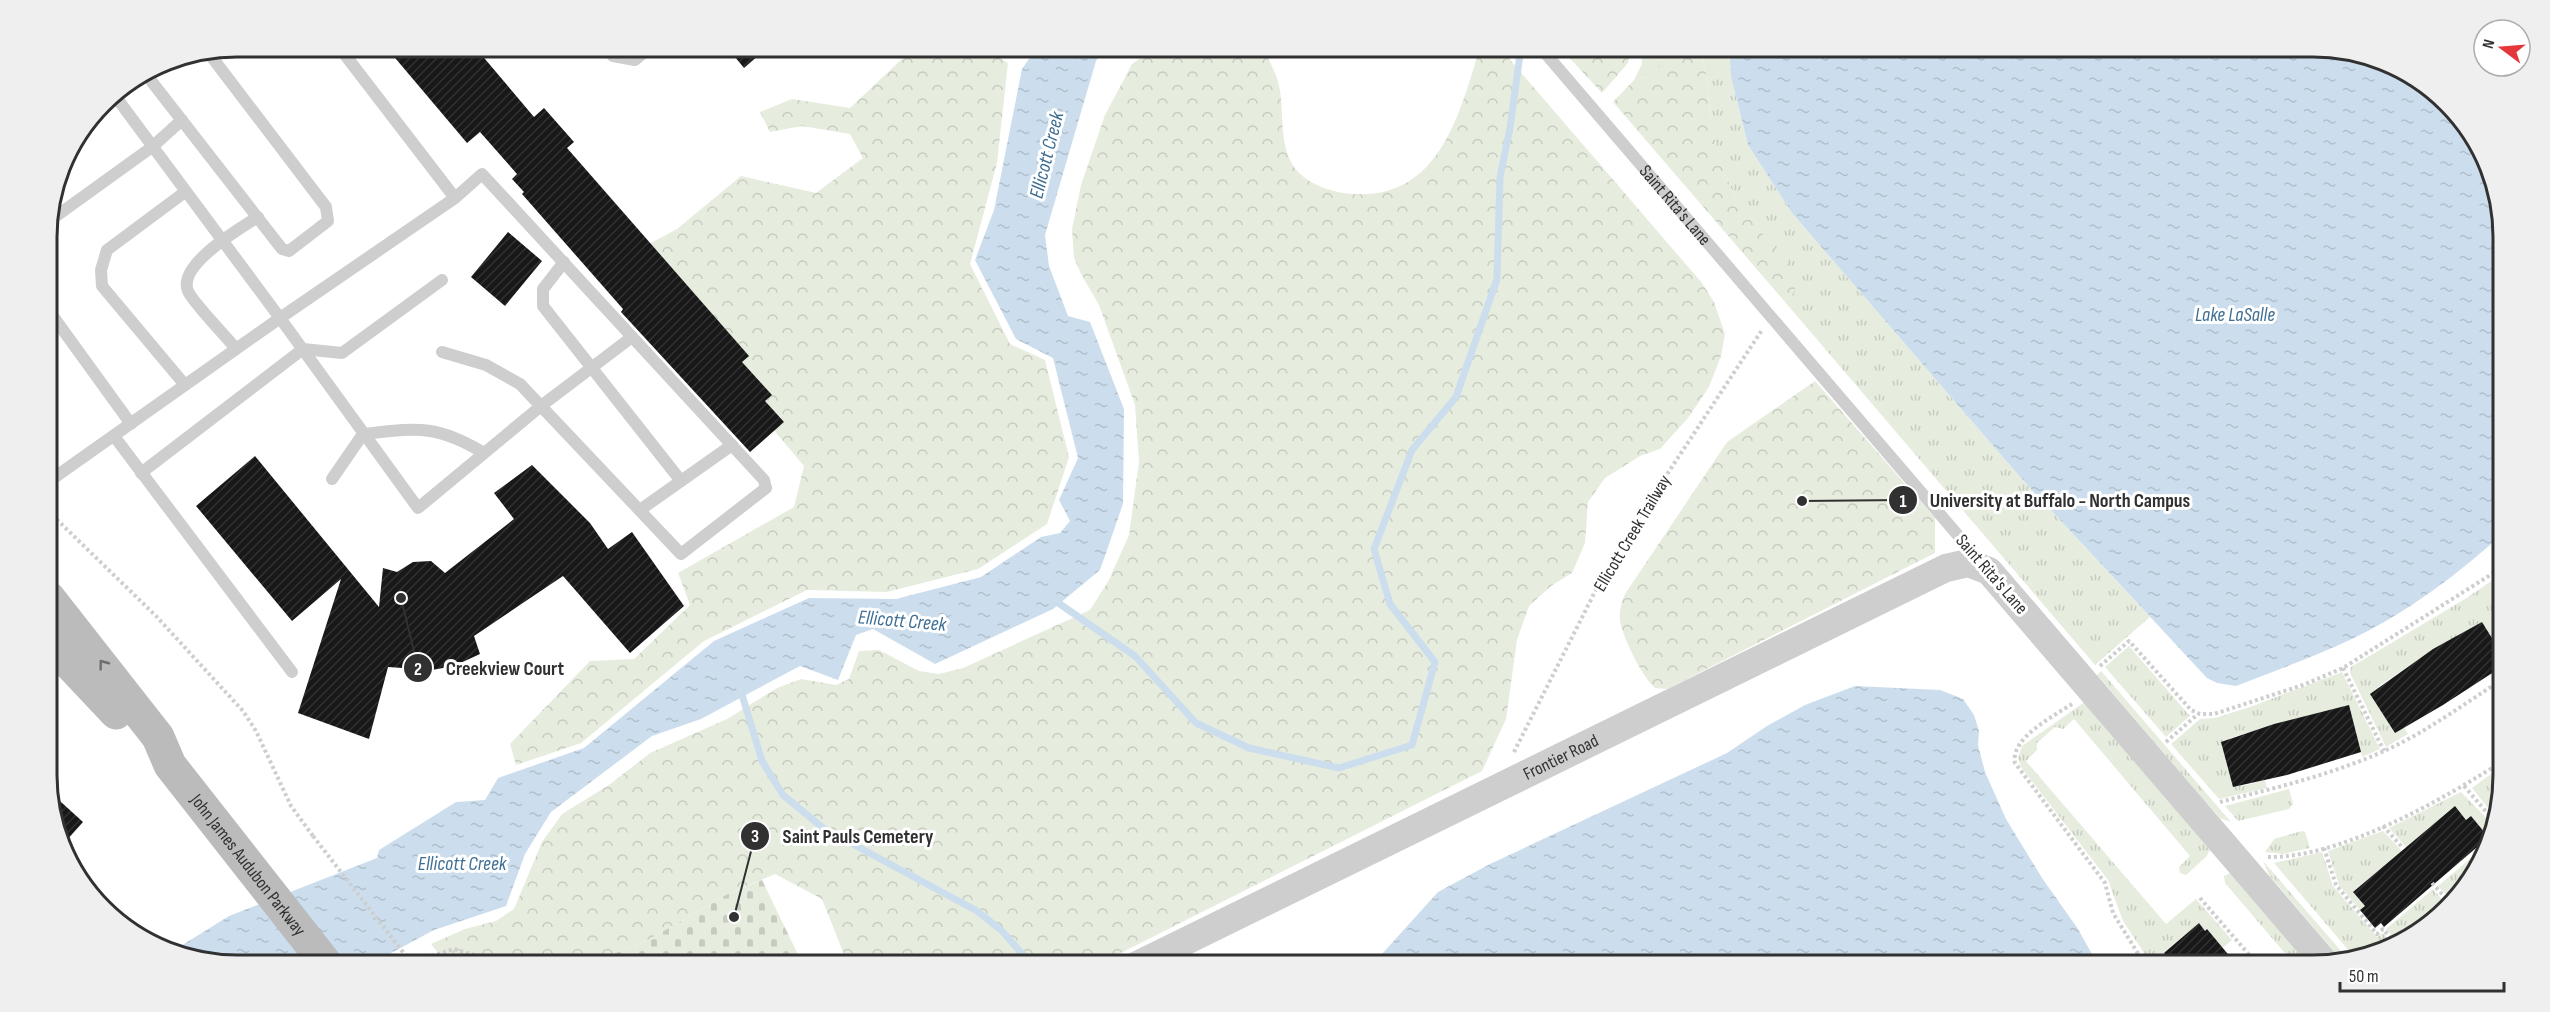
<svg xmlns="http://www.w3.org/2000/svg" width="2550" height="1012" viewBox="0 0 2550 1012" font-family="'Sofia Sans Condensed',sans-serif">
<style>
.grass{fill:url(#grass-tufts)}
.forest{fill:url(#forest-crowns)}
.cemetery{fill:url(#cemetery-stones)}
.water{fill:url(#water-ripples)}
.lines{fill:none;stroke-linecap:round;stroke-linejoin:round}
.stream{stroke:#ccdeed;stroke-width:7}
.building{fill:url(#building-hatch)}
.path{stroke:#cecece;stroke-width:4;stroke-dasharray:3 3;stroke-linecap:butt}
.service{stroke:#cecece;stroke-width:12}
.tertiary{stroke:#cecece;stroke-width:28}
.secondary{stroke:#bbb;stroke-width:33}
.path-bridge{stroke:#cecece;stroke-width:4;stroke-dasharray:3 3;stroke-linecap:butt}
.oneway{stroke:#6f6f6f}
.labels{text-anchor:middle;stroke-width:6;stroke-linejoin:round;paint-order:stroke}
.street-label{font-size:18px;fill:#313131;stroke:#fff}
.water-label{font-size:20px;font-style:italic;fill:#3f6e93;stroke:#fff}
.rim{fill:none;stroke:#313131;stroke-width:3}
.leader{fill:none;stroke:#313131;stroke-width:2}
.callout-dot{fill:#313131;stroke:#fff;stroke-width:2}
.mark-label{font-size:18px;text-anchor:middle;font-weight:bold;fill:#fff}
.callout-label{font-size:20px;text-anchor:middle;font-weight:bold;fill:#313131;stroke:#fff;stroke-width:6;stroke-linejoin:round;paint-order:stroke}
</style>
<defs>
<pattern id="grass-tufts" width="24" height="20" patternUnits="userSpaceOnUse" patternTransform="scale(1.5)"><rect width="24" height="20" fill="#e6eddf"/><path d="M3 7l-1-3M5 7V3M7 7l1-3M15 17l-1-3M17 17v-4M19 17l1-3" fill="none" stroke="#c6ccc0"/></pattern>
<pattern id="forest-crowns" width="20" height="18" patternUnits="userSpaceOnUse" patternTransform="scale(1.5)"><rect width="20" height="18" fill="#e6eddf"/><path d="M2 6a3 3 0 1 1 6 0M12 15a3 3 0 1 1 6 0" fill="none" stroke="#c6ccc0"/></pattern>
<pattern id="cemetery-stones" width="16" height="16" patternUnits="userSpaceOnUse" patternTransform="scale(1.5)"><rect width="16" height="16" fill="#e6eddf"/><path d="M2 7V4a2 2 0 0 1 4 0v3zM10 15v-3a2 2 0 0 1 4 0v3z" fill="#c6ccc0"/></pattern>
<pattern id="water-ripples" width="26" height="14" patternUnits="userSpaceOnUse" patternTransform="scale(1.5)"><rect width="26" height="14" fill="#ccdeed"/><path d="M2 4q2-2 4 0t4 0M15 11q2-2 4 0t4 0" fill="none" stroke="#b0bfcc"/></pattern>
<pattern id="building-hatch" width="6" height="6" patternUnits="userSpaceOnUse" patternTransform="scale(1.5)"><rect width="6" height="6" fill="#181818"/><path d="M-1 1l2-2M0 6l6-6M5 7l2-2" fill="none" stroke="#313131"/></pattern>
</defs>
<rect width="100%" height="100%" fill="#fff"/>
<g class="grass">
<path d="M1640 47H1729L1731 77 1748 145 1792 213 2020 477 2150 617 2095 665 1785 302C1812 282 1774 247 1760 231 1751 221 1743 208 1736 197 1722 173 1713 141 1710 114 1708 96 1708 77 1703 59L1697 53 1659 68 1652 76 1634 80 1642 64Z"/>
<path d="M2503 573V656L2482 623 2433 649 2378 687 2408 734 2386 747 2350 673 2351 667 2465 599Z"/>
<path d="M2129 646 2190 716 2166 737 2105 667Z"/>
<path d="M2101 671 2231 822 2220 818 2203 799 2097 675Z"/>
<path d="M2342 672 2380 749 2362 757 2349 708 2295 719 2230 738 2243 786 2265 780 2267 788 2219 799 2171 744 2200 719 2215 718 2250 707Z"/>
<path d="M2086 701 2210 850 2206 857 2186 875 2180 873 2179 867 2190 856 2074 719 2063 729 2055 727 2037 743V750L2026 761 2166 924 2196 899 2232 940 2218 952 2199 923 2165 953 2172 965H2152L2123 921 2108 880 2021 767 2018 758 2022 746Z"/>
<path d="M2503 765 2496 818 2472 788Z"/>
<path d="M2289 789 2293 804 2289 809 2238 821 2225 806Z"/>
<path d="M2461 792 2495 827 2488 835 2471 816 2466 820 2455 806 2406 847 2389 828Z"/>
<path d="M2302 831 2305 832 2310 848 2283 854 2265 852 2274 839Z"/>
<path d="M2383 831 2402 851 2353 892 2365 906 2360 910 2339 885 2328 851Z"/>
<path d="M2492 840 2466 887 2451 900 2438 886Z"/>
<path d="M2322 852 2333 886 2377 937 2383 933 2394 945 2375 955 2356 959 2274 863Z"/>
<path d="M2263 861 2349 960 2343 962 2269 875Z"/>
<path d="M2232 872 2310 965H2295L2225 883 2224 876Z"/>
<path d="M2433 889 2447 905 2412 935 2398 943 2386 929Z"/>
</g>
<g class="forest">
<path d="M911 47H982L1008 63 997 163 970 264 1010 344 1045 360 1069 457 1047 524 978 569 887 592 807 590 704 641 581 743 516 765 510 744 590 661 634 659 690 605 678 573 794 507 804 466 627 256 677 229 741 176 816 193 863 158 850 134 802 126 770 132 760 112 792 99 850 108 905 56Z"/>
<path d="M1155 47H1263C1268 59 1276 72 1279 85 1285 112 1277 150 1299 173 1312 186 1335 193 1353 194 1440 200 1460 112 1480 47H1499L1702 283 1714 302 1725 334 1721 356 1709 387 1688 418 1660 449 1640 456 1605 478 1588 502 1585 543 1572 573 1551 586 1529 606 1517 640 1506 719 1482 771 1097 965H952C922 945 879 956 847 962L822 899 775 874 728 894 648 940 586 965H447L431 944 465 929 496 921 514 909 542 842 562 814 609 785 650 753 727 719 777 688 801 679 836 685 849 679 859 651 879 650 919 671 939 674 963 668 1090 610 1109 580 1129 535 1139 462 1135 405 1099 305 1081 274 1074 258 1072 229 1081 185 1105 115 1132 64Z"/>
<path d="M1566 47H1621L1629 56 1628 63 1602 93 1565 53Z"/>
<path d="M1682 47 1697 53 1703 59C1708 77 1708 96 1710 114 1714 141 1722 173 1736 197 1743 207 1750 218 1757 227 1770 245 1816 280 1785 302L1613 102 1634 80 1652 76 1672 50Z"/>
<path d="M1815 381 1935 518V553L1667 689 1655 688C1642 677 1623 638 1620 621 1619 612 1621 603 1625 594L1727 442Z"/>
</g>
<path class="cemetery" d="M762 880 803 965H586L648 940 728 894Z"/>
<g class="water">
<path d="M1037 47H1106L1096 61 1045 235 1049 266 1068 316 1090 322 1124 409 1123 504 1100 570 1053 609 935 664 873 629 856 635 838 680 800 666 701 719 652 736 551 812 525 854 506 906 434 930 369 965H237L175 955 171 952 229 916 377 858 379 850 456 802 485 800 498 778 584 748 714 641 809 598 896 599 981 577 1041 537 1060 533 1070 521 1059 500 1078 458 1053 358 1016 339 975 260 994 210 1022 69Z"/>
<path d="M1729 47H2313L2375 57 2457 112 2484 153 2502 211 2503 533C2460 573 2409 611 2356 637 2317 656 2276 670 2236 686L2217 683 2207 678 2020 477 1792 213 1748 145 1731 77Z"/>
<path d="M1855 686 1940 690 1963 699 1974 715 1979 731 1978 745 1985 772 2006 819 2042 878 2078 929 2098 965H1372L1438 892 1490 864 1727 753 1767 726 1805 705Z"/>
</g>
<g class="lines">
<g class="stream">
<path d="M1054 600 1135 656 1196 723 1249 748 1339 768 1412 745 1435 662 1390 604 1374 549 1412 450 1456 397 1497 279 1500 177 1510 128 1521 47"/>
<path d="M740 688 762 761 783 795 823 828 977 911 1002 931 1032 965"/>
</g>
</g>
<g class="building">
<path d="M385 46H474L534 117 544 108 574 142 567 148 749 356 742 362 772 395 765 401 784 422 750 452 621 312 623 309 522 194 524 192 512 179 517 174 480 132 467 143Z"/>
<path d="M726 46H769L744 68Z"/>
<path d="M508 232 542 261 505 306 471 277Z"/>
<path d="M255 456 379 607 383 568 397 572 413 562 431 561 445 573 514 519 494 493 532 465 590 523 608 549 632 532 684 606 630 653 563 576 474 636 480 654 454 666 432 670 388 667 369 739 298 713 341 579 292 621 196 506Z"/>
<path d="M2482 622 2503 656V666L2443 705 2395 733 2370 694 2433 649Z"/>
<path d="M2349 705 2361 752 2287 775 2233 787 2221 742 2274 724Z"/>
<path d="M50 792 83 822 65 842 50 812Z"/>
<path d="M2455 806 2466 820 2471 816 2486 834 2480 839 2483 842 2384 927 2381 923 2375 928 2360 910 2365 906 2353 892Z"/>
<path d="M2199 923 2205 931 2207 929 2237 965H2175L2164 953Z"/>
</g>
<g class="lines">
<g class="path">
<path d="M48 511 156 616 243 711 256 731 291 806 313 836"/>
<path d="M2100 666 2129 641 2191 710 2200 714H2214L2303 685 2343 668 2503 567"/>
<path d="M2343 668 2384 751"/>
<path d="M2072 704C2054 716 2010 738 2015 763L2105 883 2113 913 2145 965"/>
<path d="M2166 742 2198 714"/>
<path d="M1514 752 1612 558 1762 330"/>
<path d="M2464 786 2496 823"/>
<path d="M2220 802C2275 788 2330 775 2382 752 2425 733 2464 704 2503 679"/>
<path d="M2383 826 2403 848"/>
<path d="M2324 848 2336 885 2377 934 2383 929 2396 944"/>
<path d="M2268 857C2341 858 2442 800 2503 761"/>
<path d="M2432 883 2451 904"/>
<path d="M2200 898 2258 965"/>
<path d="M403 965 454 949 491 960 495 965"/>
</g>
<g class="service">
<path d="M339 47 455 198"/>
<path d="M606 47 613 56 635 60 650 47"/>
<path id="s1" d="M1540 47 1980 561"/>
<path d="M145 73 282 249 289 251 328 221 326 207 208 52"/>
<path d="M113 93 280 318 418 508 541 406 632 337"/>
<path d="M48 222 152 147 182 120"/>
<path d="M564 262 543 289V306L681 481"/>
<path d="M47 308 131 424"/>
<path d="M236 349C226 336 193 303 188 291 177 265 239 229 258 217"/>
<path d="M185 385 102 286 101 270 107 250 185 192"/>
<path d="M114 436 292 672"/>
<path d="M141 473 303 349 342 353 442 280"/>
<path d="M332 479 363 434C417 428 436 424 484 453"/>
<path d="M48 482 280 318 455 198 482 174 764 480 766 488 681 554 520 384 486 365 442 352"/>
<path d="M640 510 732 445"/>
</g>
<path class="tertiary" id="s2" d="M1137 965 1946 568 1968 563 1989 571 2327 965"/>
<g class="secondary">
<path id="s3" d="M49 598 158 737 170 765 327 965"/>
<path d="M49 642 116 713"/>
</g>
<path class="path-bridge" d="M313 836 413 965"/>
</g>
<defs><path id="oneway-chevron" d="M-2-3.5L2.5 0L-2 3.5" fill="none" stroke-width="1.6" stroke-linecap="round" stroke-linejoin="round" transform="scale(1.5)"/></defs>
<use class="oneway" href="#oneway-chevron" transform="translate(103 664) rotate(-127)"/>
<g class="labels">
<g class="street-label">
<text dy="6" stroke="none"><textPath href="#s1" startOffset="208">Saint Rita's Lane</textPath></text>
<text transform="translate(1632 533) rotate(-59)" y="6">Ellicott Creek Trailway</text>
<text transform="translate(1992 574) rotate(49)" y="6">Saint Rita's Lane</text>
<text dy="6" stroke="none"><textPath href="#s2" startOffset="472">Frontier Road</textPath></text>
<text dy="6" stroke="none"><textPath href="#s3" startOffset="334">John James Audubon Parkway</textPath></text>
</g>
<g class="water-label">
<text transform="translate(1046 155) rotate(-76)" y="7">Ellicott Creek</text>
<text x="2235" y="321">Lake LaSalle</text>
<text transform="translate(902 620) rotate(5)" y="7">Ellicott Creek</text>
<text x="462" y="870">Ellicott Creek</text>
</g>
</g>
<path d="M0 0H2550V1012H0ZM237 57H2313A180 180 0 0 1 2493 237V775A180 180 0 0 1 2313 955H237A180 180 0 0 1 57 775V237A180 180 0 0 1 237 57Z" fill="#efefef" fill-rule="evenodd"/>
<path class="rim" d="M237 57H2313A180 180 0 0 1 2493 237V775A180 180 0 0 1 2313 955H237A180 180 0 0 1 57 775V237A180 180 0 0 1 237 57Z"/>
<path class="leader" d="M1802 501L1903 500M401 598L418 668M734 917L755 836"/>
<g class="callout-dot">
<circle cx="1802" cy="501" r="6"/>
<circle cx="401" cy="598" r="6"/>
<circle cx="734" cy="917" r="6"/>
<circle cx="1903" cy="500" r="15"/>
<circle cx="418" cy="668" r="15"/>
<circle cx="755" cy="836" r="15"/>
</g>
<g class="mark-label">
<text x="1903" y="507">1</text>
<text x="418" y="675">2</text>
<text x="755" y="842">3</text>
</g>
<g class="callout-label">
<text x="2060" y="507">University at Buffalo - North Campus</text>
<text x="505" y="675">Creekview Court</text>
<text x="858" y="843">Saint Pauls Cemetery</text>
</g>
<g transform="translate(2502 48) rotate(286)"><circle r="28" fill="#ffffff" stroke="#adadad" stroke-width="1.5"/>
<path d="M0-4.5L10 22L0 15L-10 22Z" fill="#e4373b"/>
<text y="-9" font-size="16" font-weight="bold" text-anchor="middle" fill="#313131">N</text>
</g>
<path d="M2340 982v9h164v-9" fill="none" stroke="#313131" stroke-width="3"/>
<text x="2349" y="982" font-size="18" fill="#313131" stroke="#ffffff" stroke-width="4.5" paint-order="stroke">50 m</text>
</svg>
